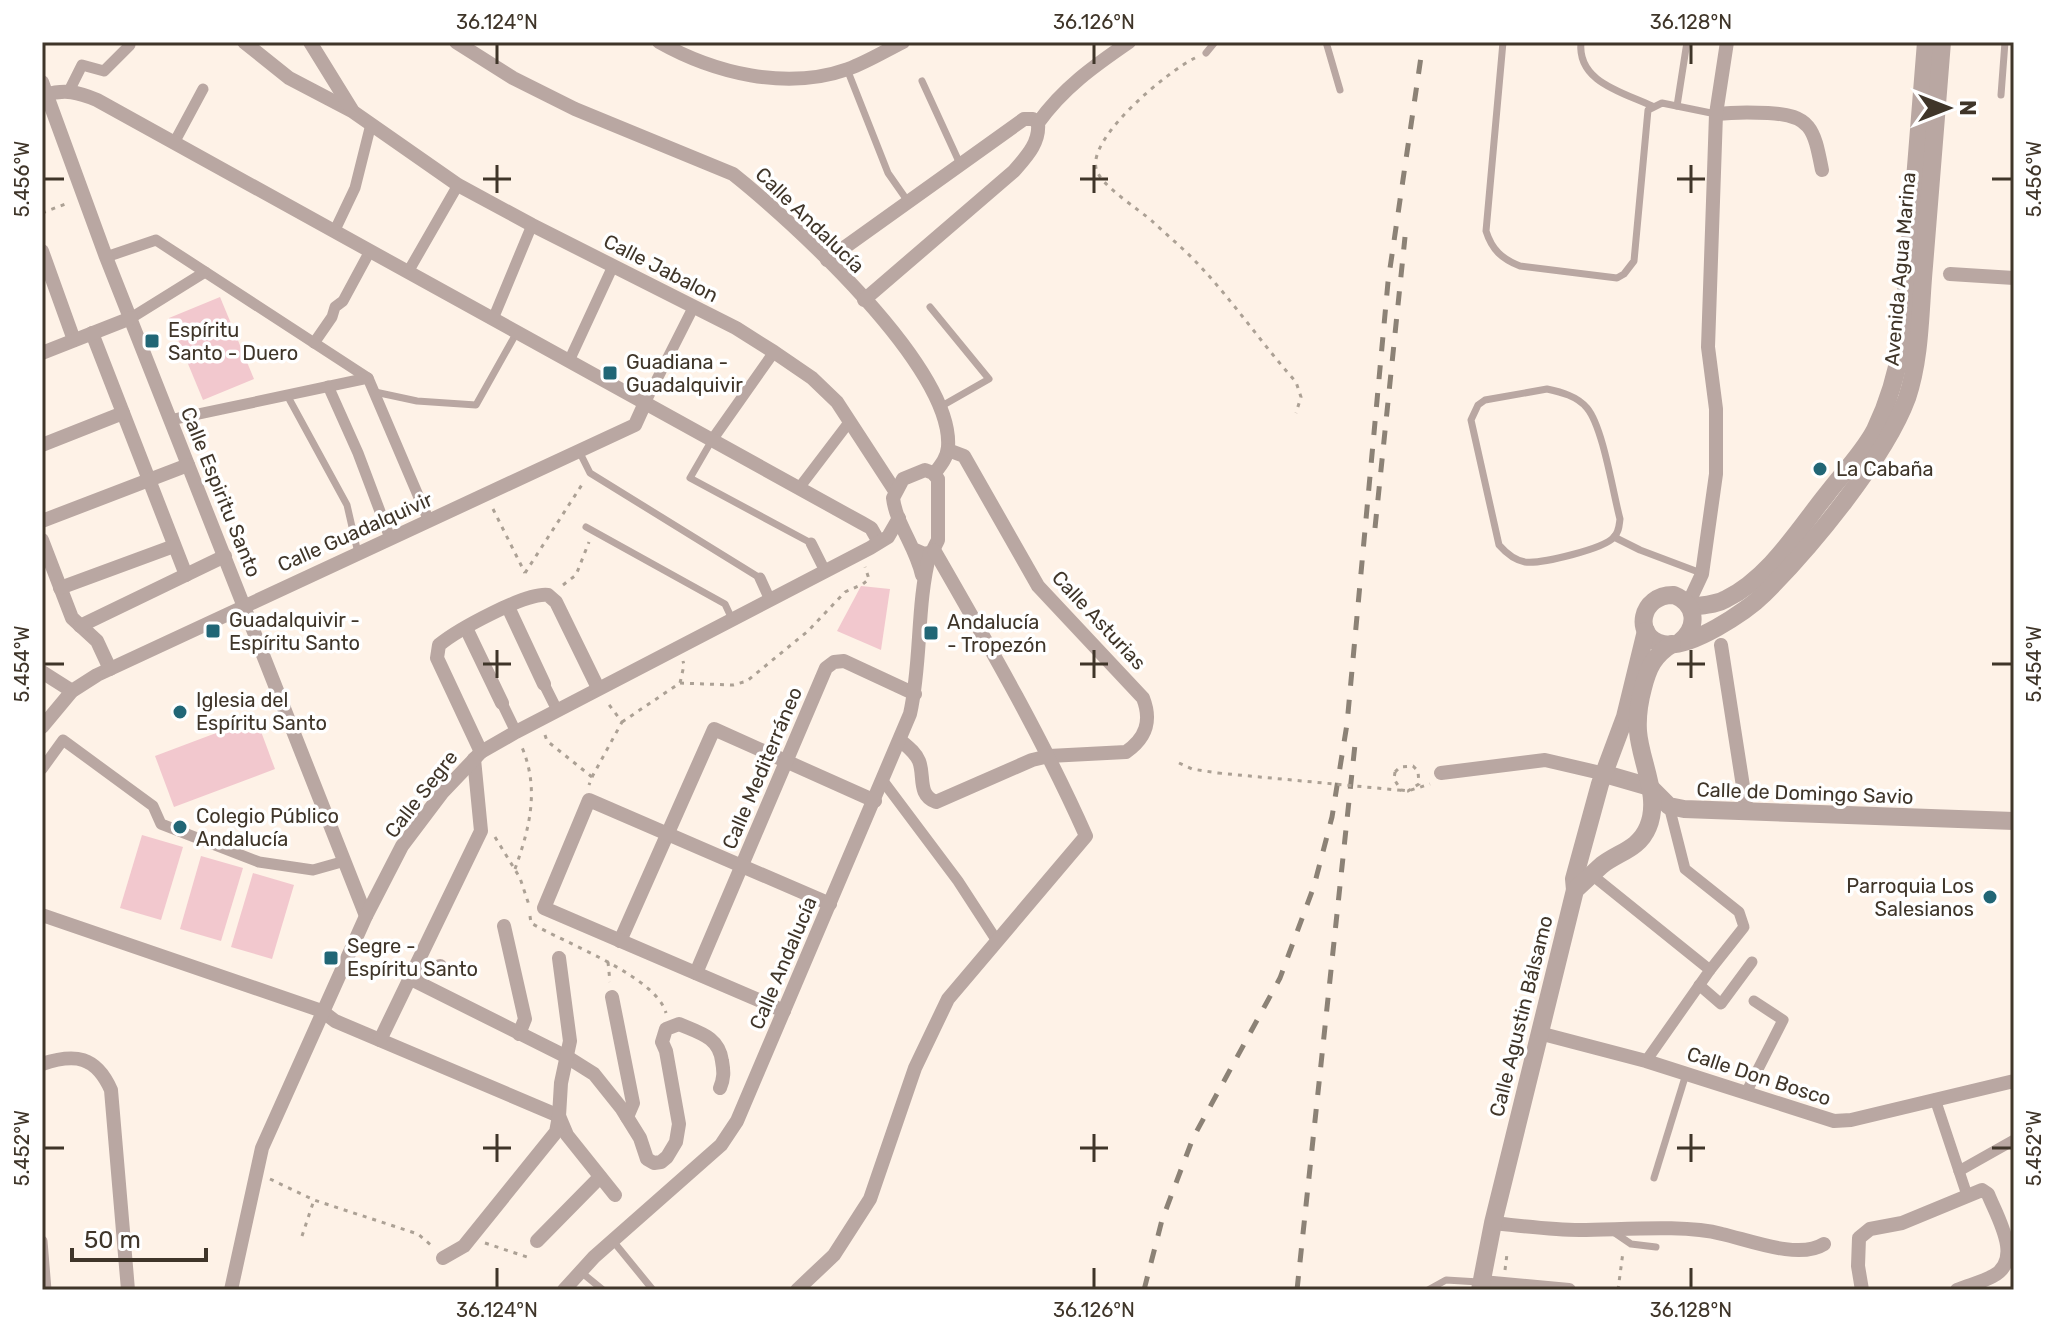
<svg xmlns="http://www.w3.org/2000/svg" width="2056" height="1332" viewBox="0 0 2056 1332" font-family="Rubik,sans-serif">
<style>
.green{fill:#f2c8ce}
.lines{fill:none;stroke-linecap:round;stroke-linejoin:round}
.path{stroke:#aca195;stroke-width:3;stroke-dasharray:4 6;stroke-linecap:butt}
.service{stroke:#b9a7a2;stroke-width:7}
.pedestrian{stroke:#b9a7a2;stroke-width:11}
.minor{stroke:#b9a7a2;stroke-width:14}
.tertiary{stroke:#b9a7a2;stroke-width:18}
.rail{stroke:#8c8276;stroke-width:5;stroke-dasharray:14 14;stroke-linecap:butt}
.path-bridge{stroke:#aca195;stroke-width:3;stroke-dasharray:4 6;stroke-linecap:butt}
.ticks{fill:none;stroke:#3f3529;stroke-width:3}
.poi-dot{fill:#216676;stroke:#fff;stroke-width:3}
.labels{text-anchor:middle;stroke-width:7;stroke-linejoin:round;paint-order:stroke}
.street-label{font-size:20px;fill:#3f3529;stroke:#fff}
.poi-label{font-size:20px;fill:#3f3529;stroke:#fff;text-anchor:start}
.neatline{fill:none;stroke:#3f3529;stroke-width:3}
.ticks-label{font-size:20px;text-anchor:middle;fill:#3f3529}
</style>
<rect width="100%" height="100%" fill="#fef2e7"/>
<g class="green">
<path d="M220 297 254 379 203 400 169 318Z"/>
<path d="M861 586 890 589 881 650 837 631Z"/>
<path d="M256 718 275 769 174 807 155 756Z"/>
<path d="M142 835 183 847 161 920 120 908Z"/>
<path d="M201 856 243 868 221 941 180 929Z"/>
<path d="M253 873 294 885 272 959 231 947Z"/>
</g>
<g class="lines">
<g class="path">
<path d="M1195 58C1168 71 1089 136 1096 168 1099 185 1139 209 1153 222 1168 236 1184 249 1198 264 1233 301 1262 344 1296 382L1301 397 1296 413"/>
<path d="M42 213 68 203"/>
<path d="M493 509 525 573"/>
<path d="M525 573 583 483"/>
<path d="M563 585 576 575 589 542"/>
<path d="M680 683 733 685 747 681 808 631 845 592 863 584 869 579 865 567"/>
<path d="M622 722 680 683 684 665 683 661"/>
<path d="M545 735 547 741 592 777 589 785"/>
<path d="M1179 763 1192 769 1218 773"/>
<path d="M1395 772 1394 779 1401 790 1408 791 1430 784"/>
<path d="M592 777 622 722 607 702"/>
<path d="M495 837 520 878 529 905"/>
<path d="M515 869C530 827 540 788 521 745"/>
<path d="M530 916 531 923C564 943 656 976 666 1013"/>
<path d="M608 962 610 982"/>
<path d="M270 1179 314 1200 418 1234 432 1246"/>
<path d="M302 1236 314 1200"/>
<path d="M485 1243 527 1257 529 1253"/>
<path d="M1505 1270 1507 1254"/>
<path d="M1618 1290 1623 1252"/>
</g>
<g class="service">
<path d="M1326 42 1340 90"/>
<path d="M1503 42 1486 231C1492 250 1502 259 1520 266L1617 278 1624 274 1634 261 1648 110 1662 103 1716 114"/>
<path d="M1581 42C1577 82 1622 92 1652 106"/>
<path d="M1206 53 1215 42"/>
<path d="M847 69 888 173 909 203"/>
<path d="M922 81 961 166"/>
<path d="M2001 95 2005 42"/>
<path d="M1677 106 1687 42"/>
<path d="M930 307 989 379 940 407"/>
<path d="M1547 389C1561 392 1577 396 1587 408 1603 427 1613 493 1620 519 1619 526 1619 532 1614 537 1604 549 1541 564 1525 562 1514 560 1506 553 1499 545L1471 420 1478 405 1485 400Z"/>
<path d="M375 392 417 401 476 405 517 332"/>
<path d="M287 395 347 505 358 553"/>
<path d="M712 440 690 478 811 543"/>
<path d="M579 451 590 473 760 578"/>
<path d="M586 527 725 604 732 619"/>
<path d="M1614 537 1640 550 1701 573"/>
<path d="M1654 1178 1686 1074"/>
<path d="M1612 1231 1631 1244 1656 1247"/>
<path d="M613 1241 653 1290"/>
<path d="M581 1272 603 1290"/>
<path d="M1428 1290 1446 1280 1479 1282"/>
</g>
<g class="pedestrian">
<path d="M69 91 82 65 104 71 130 45"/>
<path d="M174 143 203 89"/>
<path d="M335 230 355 188 371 124"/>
<path d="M106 257 156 240 368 378 429 521"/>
<path d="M408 272 458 185"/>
<path d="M131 318 205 272"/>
<path d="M493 319 532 225"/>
<path d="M314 343 332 317 335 307 343 301 370 251"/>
<path d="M569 361 613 266"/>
<path d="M328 386 358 453 390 538"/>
<path d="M645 403 694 306"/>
<path d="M170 420 368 378"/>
<path d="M712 440 774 352"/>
<path d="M799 488 850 421"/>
<path d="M811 543 825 571"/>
<path d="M760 578 770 600"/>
<path d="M544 684 557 710"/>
<path d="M502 703 516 732"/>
<path d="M42 769 63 740 153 806 161 824 259 862 313 870 345 861"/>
<path d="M883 781 958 881 997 941"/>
<path d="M1669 806 1685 869 1739 912 1744 927 1710 970"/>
<path d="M1592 875 1710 970 1646 1061"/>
<path d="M1699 985 1721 1004 1752 962"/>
<path d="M1746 1093 1783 1020 1754 1001"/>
<path d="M1935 1099 1967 1195"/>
<path d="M1959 1171 2014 1140"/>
<path d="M42 1241 46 1290"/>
</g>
<g class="minor">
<path d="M244 42 289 78 352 111 458 185 532 225 736 328 774 352 812 378 837 402 895 491"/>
<path d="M310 42 352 110"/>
<path d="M456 42 513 78 575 109 733 174C792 221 954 368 948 447 947 458 941 465 934 474"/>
<path d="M659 42C714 73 786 91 848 69 867 62 885 51 903 42"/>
<path d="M42 82 106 257 366 916"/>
<path d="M45 95C65 89 78 92 97 100L862 523 871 528 879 542"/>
<path d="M1716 114C1734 112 1750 112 1768 113 1812 115 1814 130 1822 170"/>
<path d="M42 251 74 340"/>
<path d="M827 260 1024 119H1033L1038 123"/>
<path d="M1950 274 2014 278"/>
<path d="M864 300 1014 171C1026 157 1040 143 1038 123 1063 88 1094 66 1129 42"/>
<path d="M92 333 186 575"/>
<path d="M42 353 131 318"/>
<path d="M42 445 123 413"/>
<path d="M42 521 188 465"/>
<path d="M42 540 72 618 97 641 110 669"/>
<path d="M915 550 924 554 932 552 938 540V479L933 473 925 470 903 479 893 498C896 524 916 547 922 575"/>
<path d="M60 588 174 546"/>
<path d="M1688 604 1702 574 1716 474V409L1708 347 1716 114 1727 42"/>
<path d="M508 607 544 684"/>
<path d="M80 626 225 556"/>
<path d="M466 628 502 703"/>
<path d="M1721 645 1747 812"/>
<path d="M42 672 72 691"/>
<path d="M42 727 72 691 97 675 635 425 645 403"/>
<path d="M901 741C908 747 915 752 919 761 925 776 917 795 936 802L1032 760 1049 756 1126 752C1146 738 1152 721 1143 698L1038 586 964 456 948 450"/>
<path d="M481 752 437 658 439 645C457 630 526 592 548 595L556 602 598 688"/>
<path d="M1441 773 1545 760 1605 774"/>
<path d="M42 915 322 1011 335 1021 559 1116 567 1135 615 1195"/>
<path d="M504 926 525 1019 519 1034"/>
<path d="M620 941 714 729 875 801"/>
<path d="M696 973 826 668 834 662 844 661 915 694"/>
<path d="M409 978 567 1057 594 1074 622 1109 640 1138 647 1159 654 1163 661 1162 667 1157 676 1142 679 1124 666 1051 662 1042 666 1029 679 1024C700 1033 719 1037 722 1061 724 1072 724 1078 720 1088"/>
<path d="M409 978 440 966"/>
<path d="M612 997 633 1103 627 1117"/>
<path d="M784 1011 544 908 589 800 830 904"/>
<path d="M1539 1033 1646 1061 1834 1121 1851 1120 2014 1081"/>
<path d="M380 1040 481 831 474 759"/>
<path d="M42 1064C75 1053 96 1056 111 1090L128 1290"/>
<path d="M1493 1223C1522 1226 1551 1230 1580 1230 1620 1230 1684 1224 1722 1234 1749 1240 1799 1260 1824 1244"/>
<path d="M537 1241 600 1177"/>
<path d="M443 1258 464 1246 556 1132 559 1116 561 1083 570 1041 559 958"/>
<path d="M1482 1282 1569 1290"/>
<path d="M231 1290 262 1148 366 916 402 846 442 793 481 752 516 732 870 548 888 537 899 518"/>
<path d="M564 1290 594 1257 721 1145 737 1121 910 714C922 661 916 606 930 553"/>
<path d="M797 1290 834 1255 870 1199 915 1068 948 999 1086 836C1042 737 988 644 934 550"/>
<path d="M1862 1290 1858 1266 1859 1238 1870 1229 1902 1223 1982 1190 1988 1194C1997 1217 2024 1260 1993 1276 1982 1282 1969 1285 1957 1290"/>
</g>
<g class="tertiary">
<path d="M1690 607C1702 605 1716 605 1726 599 1769 578 1798 530 1827 494 1843 473 1863 453 1875 430 1889 401 1897 373 1902 342L1926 42"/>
<path d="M1680 642C1699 626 1696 604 1674 595 1640 594 1632 637 1663 644 1689 650 1747 611 1764 594 1810 548 1885 458 1907 398 1921 357 1920 309 1924 266 1930 191 1936 117 1942 42"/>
<path d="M1605 774 1650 787 1669 806 1684 809 2014 821"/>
<path d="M1575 890 1574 879 1600 784 1625 717 1646 631"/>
<path d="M1480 1290 1493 1223 1575 890C1584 882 1593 873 1602 865 1619 852 1639 849 1648 827 1661 797 1640 761 1638 731 1637 716 1639 703 1643 688 1648 668 1654 655 1672 644"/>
</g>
<g class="rail">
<path d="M1375 528 1405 237"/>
<path d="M1144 1290 1162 1220 1193 1138 1280 978 1314 886 1332 817 1347 724 1388 282 1422 50"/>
<path d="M1297 1290 1356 735"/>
</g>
<path class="path-bridge" d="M1218 773 1408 791 1419 784 1418 771 1413 766 1400 767 1395 772"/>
</g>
<path class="ticks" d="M497 44V64M1094 44V64M1691 44V64M497 165V193M1094 165V193M1691 165V193M44 179H64M483 179H511M1080 179H1108M1677 179H1705M1992 179H2012M497 650V678M1094 650V678M1691 650V678M44 664H64M483 664H511M1080 664H1108M1677 664H1705M1992 664H2012M497 1134V1162M1094 1134V1162M1691 1134V1162M44 1148H64M483 1148H511M1080 1148H1108M1677 1148H1705M1992 1148H2012M497 1268V1288M1094 1268V1288M1691 1268V1288"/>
<g class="poi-dot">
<rect x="144" y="333" width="16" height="16" rx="4"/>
<rect x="602" y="365" width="16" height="16" rx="4"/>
<circle cx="1820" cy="469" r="8"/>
<rect x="205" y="623" width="16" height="16" rx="4"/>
<rect x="923" y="625" width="16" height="16" rx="4"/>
<circle cx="180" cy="712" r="8"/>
<circle cx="180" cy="827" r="8"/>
<circle cx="1990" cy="897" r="8"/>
<rect x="323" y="950" width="16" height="16" rx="4"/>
</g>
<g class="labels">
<g class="street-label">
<text transform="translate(810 220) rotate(44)" y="7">Calle Andalucía</text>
<text transform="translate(661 268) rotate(27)" y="7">Calle Jabalon</text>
<text transform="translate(1900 269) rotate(-85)" y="7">Avenida Agua Marina</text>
<text transform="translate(221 492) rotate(68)" y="7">Calle Espiritu Santo</text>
<text transform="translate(355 532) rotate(-24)" y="7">Calle Guadalquivir</text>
<text transform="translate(1099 620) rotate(47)" y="7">Calle Asturias</text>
<text transform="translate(762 768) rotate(-67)" y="7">Calle Mediterráneo</text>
<text transform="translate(1805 793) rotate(2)" y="7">Calle de Domingo Savio</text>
<text transform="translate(421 794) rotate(-52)" y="7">Calle Segre</text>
<text transform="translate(783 963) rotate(-67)" y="7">Calle Andalucía</text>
<text transform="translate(1521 1016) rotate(-76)" y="7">Calle Agustin Bálsamo</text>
<text transform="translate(1759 1076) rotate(18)" y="7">Calle Don Bosco</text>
</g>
<g class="poi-label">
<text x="168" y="337">Espíritu<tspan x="168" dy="23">Santo - Duero</tspan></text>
<text x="626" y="369">Guadiana -<tspan x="626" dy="23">Guadalquivir</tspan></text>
<text x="1836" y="476">La Cabaña</text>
<text x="229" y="627">Guadalquivir -<tspan x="229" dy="23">Espíritu Santo</tspan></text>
<text x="947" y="629">Andalucía<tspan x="947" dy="23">- Tropezón</tspan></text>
<text x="196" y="707">Iglesia del<tspan x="196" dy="23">Espíritu Santo</tspan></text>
<text x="196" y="823">Colegio Público<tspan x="196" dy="23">Andalucía</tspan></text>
<text x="1974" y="893" text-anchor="end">Parroquia Los<tspan x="1974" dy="23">Salesianos</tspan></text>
<text x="347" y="953">Segre -<tspan x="347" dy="23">Espíritu Santo</tspan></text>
</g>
</g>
<rect width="2056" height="1332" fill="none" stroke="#ffffff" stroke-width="88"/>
<g transform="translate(1948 108) rotate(90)" stroke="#ffffff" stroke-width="6" paint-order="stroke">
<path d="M0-6L14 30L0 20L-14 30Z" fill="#3f3529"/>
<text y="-12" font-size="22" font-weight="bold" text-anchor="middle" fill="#3f3529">N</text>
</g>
<path d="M72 1248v12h134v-12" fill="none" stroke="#3f3529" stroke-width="4"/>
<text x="84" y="1248" font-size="24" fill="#3f3529" stroke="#ffffff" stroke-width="6" paint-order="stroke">50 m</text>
<rect x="44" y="44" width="1968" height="1244" class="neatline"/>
<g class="ticks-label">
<text x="497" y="29">36.124°N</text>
<text x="1094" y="29">36.126°N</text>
<text x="1691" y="29">36.128°N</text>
<text transform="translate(2034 179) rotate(-90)" y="7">5.456°W</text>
<text transform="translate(22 179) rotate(-90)" y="7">5.456°W</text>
<text transform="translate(2034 664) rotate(-90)" y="7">5.454°W</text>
<text transform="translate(22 664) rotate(-90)" y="7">5.454°W</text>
<text transform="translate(2034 1148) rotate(-90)" y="7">5.452°W</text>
<text transform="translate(22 1148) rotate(-90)" y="7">5.452°W</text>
<text x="497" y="1317">36.124°N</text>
<text x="1094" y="1317">36.126°N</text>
<text x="1691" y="1317">36.128°N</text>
</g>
</svg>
